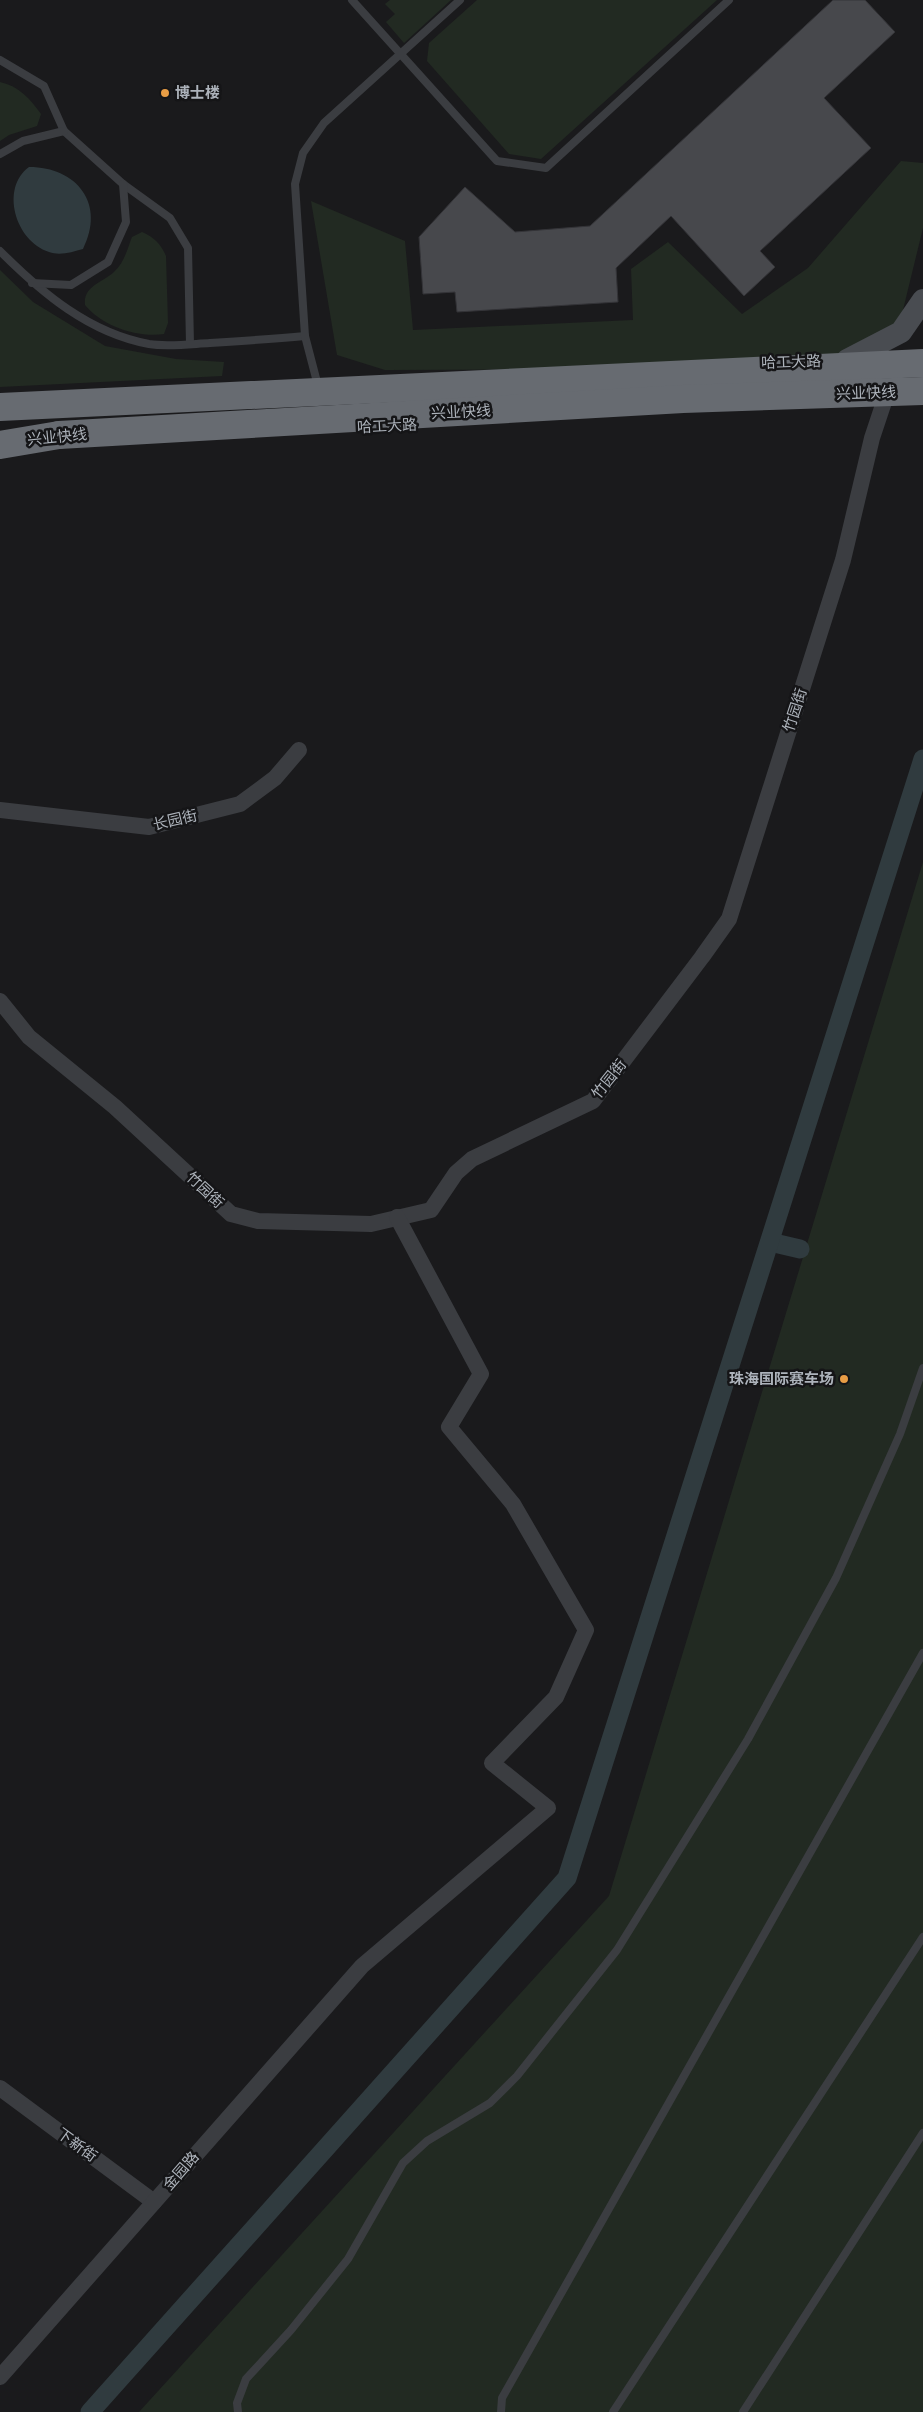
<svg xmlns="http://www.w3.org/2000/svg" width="923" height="2412" viewBox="0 0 923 2412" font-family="'Open Sans','Noto Sans SC',sans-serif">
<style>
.green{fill:#222a22}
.water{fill:#303b3f}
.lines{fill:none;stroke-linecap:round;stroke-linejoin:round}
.canal{stroke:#303b3f;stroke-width:19}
.building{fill:#47484c;stroke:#343438}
.lane{stroke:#3b3d41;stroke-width:8}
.street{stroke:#3b3d41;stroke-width:16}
.secondary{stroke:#494c51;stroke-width:22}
.highway{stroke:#676b71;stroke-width:28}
.highway-bridge{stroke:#676b71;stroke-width:28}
.poi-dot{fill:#e89d45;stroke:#151517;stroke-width:2}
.labels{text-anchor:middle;stroke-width:5;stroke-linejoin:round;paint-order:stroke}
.poi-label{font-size:15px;font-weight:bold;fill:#adb3bb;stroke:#151517;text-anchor:start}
.street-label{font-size:15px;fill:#adb3bb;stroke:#151517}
</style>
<rect width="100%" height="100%" fill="#1a1a1c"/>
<g class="green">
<path d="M390 0H451L404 43 386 22 395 14 385 4Z"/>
<path d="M477 0H717L541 159 509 154 427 61 429 43Z"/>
<path d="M0 82C19 86 30 99 41 114L37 126 9 135 0 141Z"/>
<path d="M901 161 923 163V228L902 314 878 351 625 369 385 370 337 355 311 201 405 241 413 330 633 320 631 269 668 242 742 314 808 268Z"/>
<path d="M142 232C154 237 161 244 166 256L168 323 164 334C137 338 102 326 85 305 83 286 102 283 114 272 124 263 127 250 132 237Z"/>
<path d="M0 270 33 302 105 346 176 359 224 362 222 376 0 387Z"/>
<path d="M923 862V2412H139L609 1896Z"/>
</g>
<path class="water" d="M29 167C77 167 106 204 83 249 72 252 60 256 49 252 15 241 0 188 29 167Z"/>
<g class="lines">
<g class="canal">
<path d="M770 1242 800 1249"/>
<path d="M90 2412 567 1878 923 759"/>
</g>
</g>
<path class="building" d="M833 0H865L895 32 824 98 871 148 760 251 775 267 744 296 671 216 616 268 618 302 457 312 455 292 423 294 419 237 465 187 515 232 590 226Z"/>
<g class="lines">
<g class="lane">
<path d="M352 0 497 161 546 168 729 0"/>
<path d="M0 60 44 86 64 131 123 184 170 218 188 248 190 344"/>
<path d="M0 154 23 141 64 131"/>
<path d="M0 251C42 293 89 333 149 344 168 347 191 344 210 343 242 341 273 339 305 336"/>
<path d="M32 283 71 285 108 262 126 222 123 184"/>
<path d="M317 382 305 336 295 184 303 153 324 123 460 0"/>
<path d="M238 2412 237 2403 246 2379 291 2330 348 2259 403 2163 427 2141 490 2103 517 2076 617 1950 748 1739 836 1578 900 1434 923 1368"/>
<path d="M501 2412 502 2398 923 1653"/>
<path d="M613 2412 923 1937"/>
<path d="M743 2412 923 2133"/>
</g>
<g class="street">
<path d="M0 810 149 827 240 804 275 778 299 750"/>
<path d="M0 1001 29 1037 115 1107 231 1214 258 1221 371 1224 431 1210 456 1173 472 1159 593 1101 702 957 729 919 843 560 872 438 885 399"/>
<path d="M0 2088 154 2202"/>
<path d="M0 2377 362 1966 548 1808 492 1763 556 1697 586 1630 513 1504 449 1427 481 1374 397 1217"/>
</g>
<path class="secondary" d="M847 360 901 332 923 300"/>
<g class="highway">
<path d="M0 407 923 363"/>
<path d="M0 445 59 435"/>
</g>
<path class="highway-bridge" d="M59 435 683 399 923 391"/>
</g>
<g class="poi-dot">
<circle cx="165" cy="93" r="5"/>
<circle cx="844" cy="1379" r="5"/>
</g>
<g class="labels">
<g class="poi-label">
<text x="175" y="98">博士楼</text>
<text x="834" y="1384" text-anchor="end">珠海国际赛车场</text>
</g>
<g class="street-label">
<text transform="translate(791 362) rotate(-2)" y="5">哈工大路</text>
<text transform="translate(866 393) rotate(-2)" y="5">兴业快线</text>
<text transform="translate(461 412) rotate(-3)" y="5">兴业快线</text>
<text transform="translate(387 426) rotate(-3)" y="5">哈工大路</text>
<text transform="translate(57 437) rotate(-6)" y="5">兴业快线</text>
<text transform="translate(795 710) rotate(-72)" y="5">竹园街</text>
<text transform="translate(175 820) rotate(-13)" y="5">长园街</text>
<text transform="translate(609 1079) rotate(-51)" y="5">竹园街</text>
<text transform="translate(205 1190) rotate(43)" y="5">竹园街</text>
<text transform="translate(77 2145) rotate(36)" y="5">下新街</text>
<text transform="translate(181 2171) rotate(-49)" y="5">金园路</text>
</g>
</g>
</svg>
